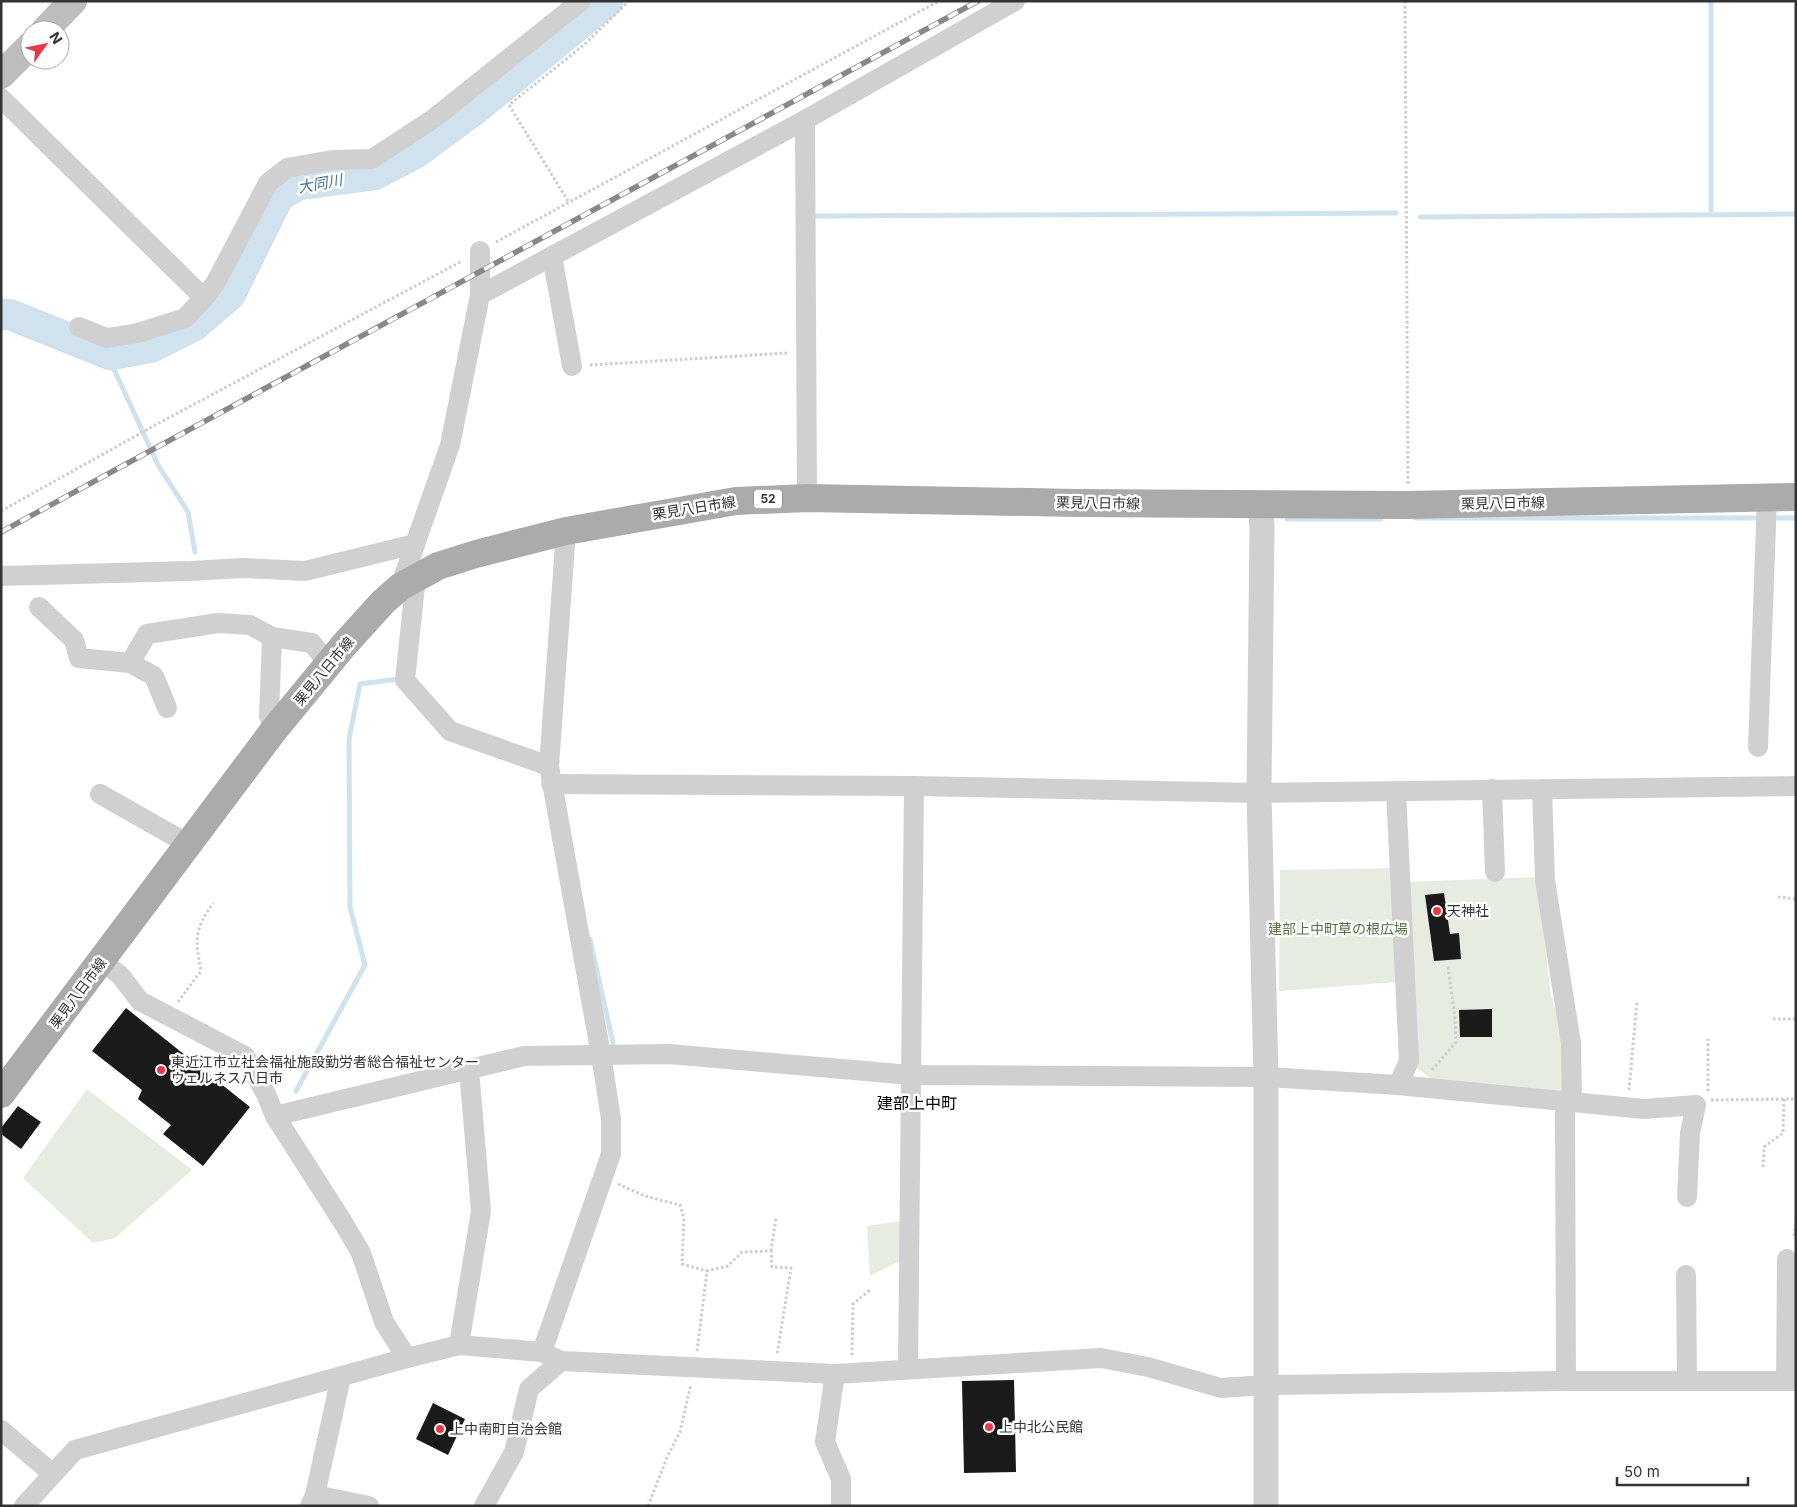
<svg xmlns="http://www.w3.org/2000/svg" width="1797" height="1507" viewBox="0 0 1797 1507" font-family="Inter,'Noto Sans JP',sans-serif">
<style>
.green{fill:#e6ecdf}
.lines{fill:none;stroke-linecap:round;stroke-linejoin:round}
.stream{stroke:#cfe2ee;stroke-width:5}
.river{stroke:#cfe2ee;stroke-width:31}
.building{fill:#1a1a1a}
.path{stroke:#cdcdcd;stroke-width:3;stroke-dasharray:2.5 2.5;stroke-linecap:butt}
.minor{stroke:#d0d0d0;stroke-width:20}
.tertiary{stroke:#d0d0d0;stroke-width:25}
.secondary{stroke:#bdbdbd;stroke-width:28}
.primary{stroke:#ababab;stroke-width:28}
.rail-casing{stroke:#888;stroke-width:5.5}
.rail{stroke:#fff;stroke-width:4;stroke-dasharray:11;stroke-linecap:butt}
.poi-dot{fill:#e63946;stroke:#fff;stroke-width:2}
.labels{text-anchor:middle;stroke-width:5;stroke-linejoin:round;paint-order:stroke}
.shield{fill:#fff;stroke:#707070;stroke-width:1}
.shield-label{font-size:12px;font-weight:bold;fill:#333}
.street-label{font-size:14px;fill:#333;stroke:#fff}
.poi-label{font-size:14px;fill:#333;stroke:#fff;text-anchor:start}
.park-label{font-size:14px;fill:#56703f;stroke:#fff}
.water-label{font-size:15px;font-style:italic;fill:#3f7597;stroke:#fff}
.quarter-label{font-size:16px;fill:#000;stroke:#fff}
</style>
<rect width="100%" height="100%" fill="#fff"/>
<g class="green">
<path d="M1393 868 1397 982 1279 991 1280 870Z"/>
<path d="M1537 877 1551 996 1566 1042 1564 1096 1439 1085 1418 1069 1414 1048 1405 882Z"/>
<path d="M87 1089 192 1170 115 1238 93 1243 23 1178Z"/>
<path d="M901 1221 902 1260 870 1276 867 1226Z"/>
</g>
<g class="lines">
<g class="stream">
<path d="M1711 1V210"/>
<path d="M811 216 1396 213"/>
<path d="M1420 217 1796 214"/>
<path d="M111 355 114 369 158 465 188 512 195 552"/>
<path d="M1415 518H1761"/>
<path d="M1770 518H1796"/>
<path d="M1287 519H1381"/>
<path d="M590 939 613 1043"/>
<path d="M296 1091 365 965 350 907 349 739 360 684 398 679"/>
</g>
<path class="river" d="M1 314 11 315 111 355 152 347 194 326 230 295 279 196 298 185 374 175 416 153 477 108 608 1"/>
</g>
<g class="building">
<path d="M1444 893 1450 934 1459 933 1461 959 1434 961 1425 895Z"/>
<path d="M126 1008 250 1107 203 1166 163 1134 171 1125 138 1099 142 1090 92 1051Z"/>
<path d="M1492 1009V1037H1460L1459 1010Z"/>
<path d="M18 1106 41 1122 21 1149 1 1134V1128Z"/>
<path d="M1014 1380 1016 1472 964 1473 962 1381Z"/>
<path d="M433 1403 465 1419 448 1455 416 1439Z"/>
</g>
<g class="lines">
<g class="path">
<path d="M1405 1 1408 484"/>
<path d="M568 201 509 105 585 44 629 1"/>
<path d="M496 242 939 1"/>
<path d="M590 365 788 353"/>
<path d="M1 511 159 423 462 261"/>
<path d="M1778 897 1796 899"/>
<path d="M178 1002 201 971C195 938 194 931 213 903"/>
<path d="M1773 1019H1796"/>
<path d="M1432 1070 1456 1042 1455 1018 1448 967"/>
<path d="M1629 1090 1637 1001"/>
<path d="M1708 1091V1039"/>
<path d="M1711 1100 1796 1099"/>
<path d="M1763 1167 1764 1147 1783 1133 1784 1098"/>
<path d="M618 1184 645 1196 680 1205 684 1218 682 1264 707 1271"/>
<path d="M1794 1236 1796 1220"/>
<path d="M771 1251 776 1218"/>
<path d="M697 1351 707 1271 728 1266 742 1252 771 1251 772 1267 791 1268 777 1355"/>
<path d="M852 1355 853 1304 871 1289"/>
<path d="M648 1506 668 1455 680 1432 691 1384"/>
</g>
<g class="minor">
<path d="M1 98 204 298 216 282 268 183 287 168 332 160 372 159 433 119 581 1"/>
<path d="M805 120 807 498"/>
<path d="M480 251V295"/>
<path d="M552 256 572 366"/>
<path d="M79 327 107 338 138 333 185 318 204 298"/>
<path d="M1 576 191 571 243 568 305 571 415 544"/>
<path d="M416 577 405 680 450 731 549 766"/>
<path d="M400 587 450 445 480 295 805 120 1015 1"/>
<path d="M39 607 74 640 79 658 130 663 147 634 218 623 250 625 272 637 312 643 329 665"/>
<path d="M272 637 269 716 274 730"/>
<path d="M130 663 154 676 167 708"/>
<path d="M1758 747 1767 497"/>
<path d="M551 784 914 786 1259 793 1796 786"/>
<path d="M1492 789 1495 872"/>
<path d="M1542 789 1545 880 1571 1043 1572 1103"/>
<path d="M1396 791 1409 1061 1398 1085"/>
<path d="M100 794 188 844"/>
<path d="M102 962 120 975 140 1001 245 1056 266 1094 275 1116 344 1224 361 1253 384 1322 407 1358"/>
<path d="M1565 1102 1566 1381"/>
<path d="M275 1116 524 1056 669 1054 911 1075 1266 1077 1398 1085 1644 1109 1696 1105 1690 1133 1687 1197"/>
<path d="M1686 1275 1687 1381"/>
<path d="M459 1345 481 1211 469 1070"/>
<path d="M542 1352 611 1154V1119L601 1055 549 766 566 531"/>
<path d="M908 1369 914 786"/>
<path d="M835 1374 825 1442 841 1479V1506"/>
<path d="M1786 1381 1787 1259"/>
<path d="M1 1430 53 1474"/>
<path d="M315 1495 369 1506"/>
<path d="M24 1506 75 1450 407 1358 459 1345 542 1352 561 1361 835 1374 1101 1358 1148 1367 1221 1388 1265 1385 1566 1381H1796"/>
<path d="M310 1506 315 1495 341 1377"/>
<path d="M484 1506 514 1452 529 1389 561 1361"/>
</g>
<path class="tertiary" d="M1260 505 1262 527 1259 793 1266 1077V1506"/>
<g class="secondary">
<path d="M45 30 73 1"/>
<path d="M1 75 30 46"/>
</g>
<path class="primary" d="M1 1094 274 730 344 645 383 602 400 587 438 566 476 554 566 531 736 501 807 498 1077 503 1407 505 1796 497"/>
<defs>
<path id="rail" d="M1 532 978 1"/>
</defs>
<use href="#rail" class="rail-casing"/>
<use href="#rail" class="rail"/>
</g>
<g class="poi-dot">
<circle cx="1437" cy="911" r="5"/>
<circle cx="161" cy="1070" r="5"/>
<circle cx="989" cy="1427" r="5"/>
<circle cx="440" cy="1429" r="5"/>
</g>
<g class="labels">
<rect class="shield" x="754" y="489.5" width="28" height="19" rx="4"/>
<g class="shield-label">
<text x="768" y="503">52</text>
</g>
<g class="street-label">
<text transform="translate(1098 503) rotate(1)" y="5">栗見八日市線</text>
<text transform="translate(1503 503) rotate(-1)" y="5">栗見八日市線</text>
<text transform="translate(694 508) rotate(-9)" y="5">栗見八日市線</text>
<text transform="translate(324 671) rotate(-50)" y="5">栗見八日市線</text>
<text transform="translate(78 993) rotate(-53)" y="5">栗見八日市線</text>
</g>
<g class="poi-label">
<text x="1447" y="916">天神社</text>
<text x="171" y="1067">東近江市立社会福祉施設勤労者総合福祉センター<tspan x="171" dy="16">ウェルネス八日市</tspan></text>
<text x="999" y="1432">上中北公民館</text>
<text x="450" y="1434">上中南町自治会館</text>
</g>
<g class="park-label">
<text x="1338" y="934">建部上中町草の根広場</text>
</g>
<g class="water-label">
<text transform="translate(320 184) rotate(-10)" y="5">大同川</text>
</g>
<g class="quarter-label">
<text x="917" y="1109">建部上中町</text>
</g>
</g>
<rect width="1797" height="1507" fill="none" stroke="#333333" stroke-width="5"/>
<g transform="translate(45 45) rotate(57)"><circle r="24" fill="#ffffff" stroke="#adadad"/>
<path d="M0-4L9 19L0 12L-9 19Z" fill="#e63946"/>
<text y="-8" font-size="14" font-weight="bold" text-anchor="middle" fill="#333333">N</text>
</g>
<path d="M1617 1477v8h131v-8" fill="none" stroke="#333333" stroke-width="2.5"/>
<text x="1624" y="1477" font-size="15" fill="#333333" stroke="#ffffff" stroke-width="4" paint-order="stroke">50 m</text>
</svg>
